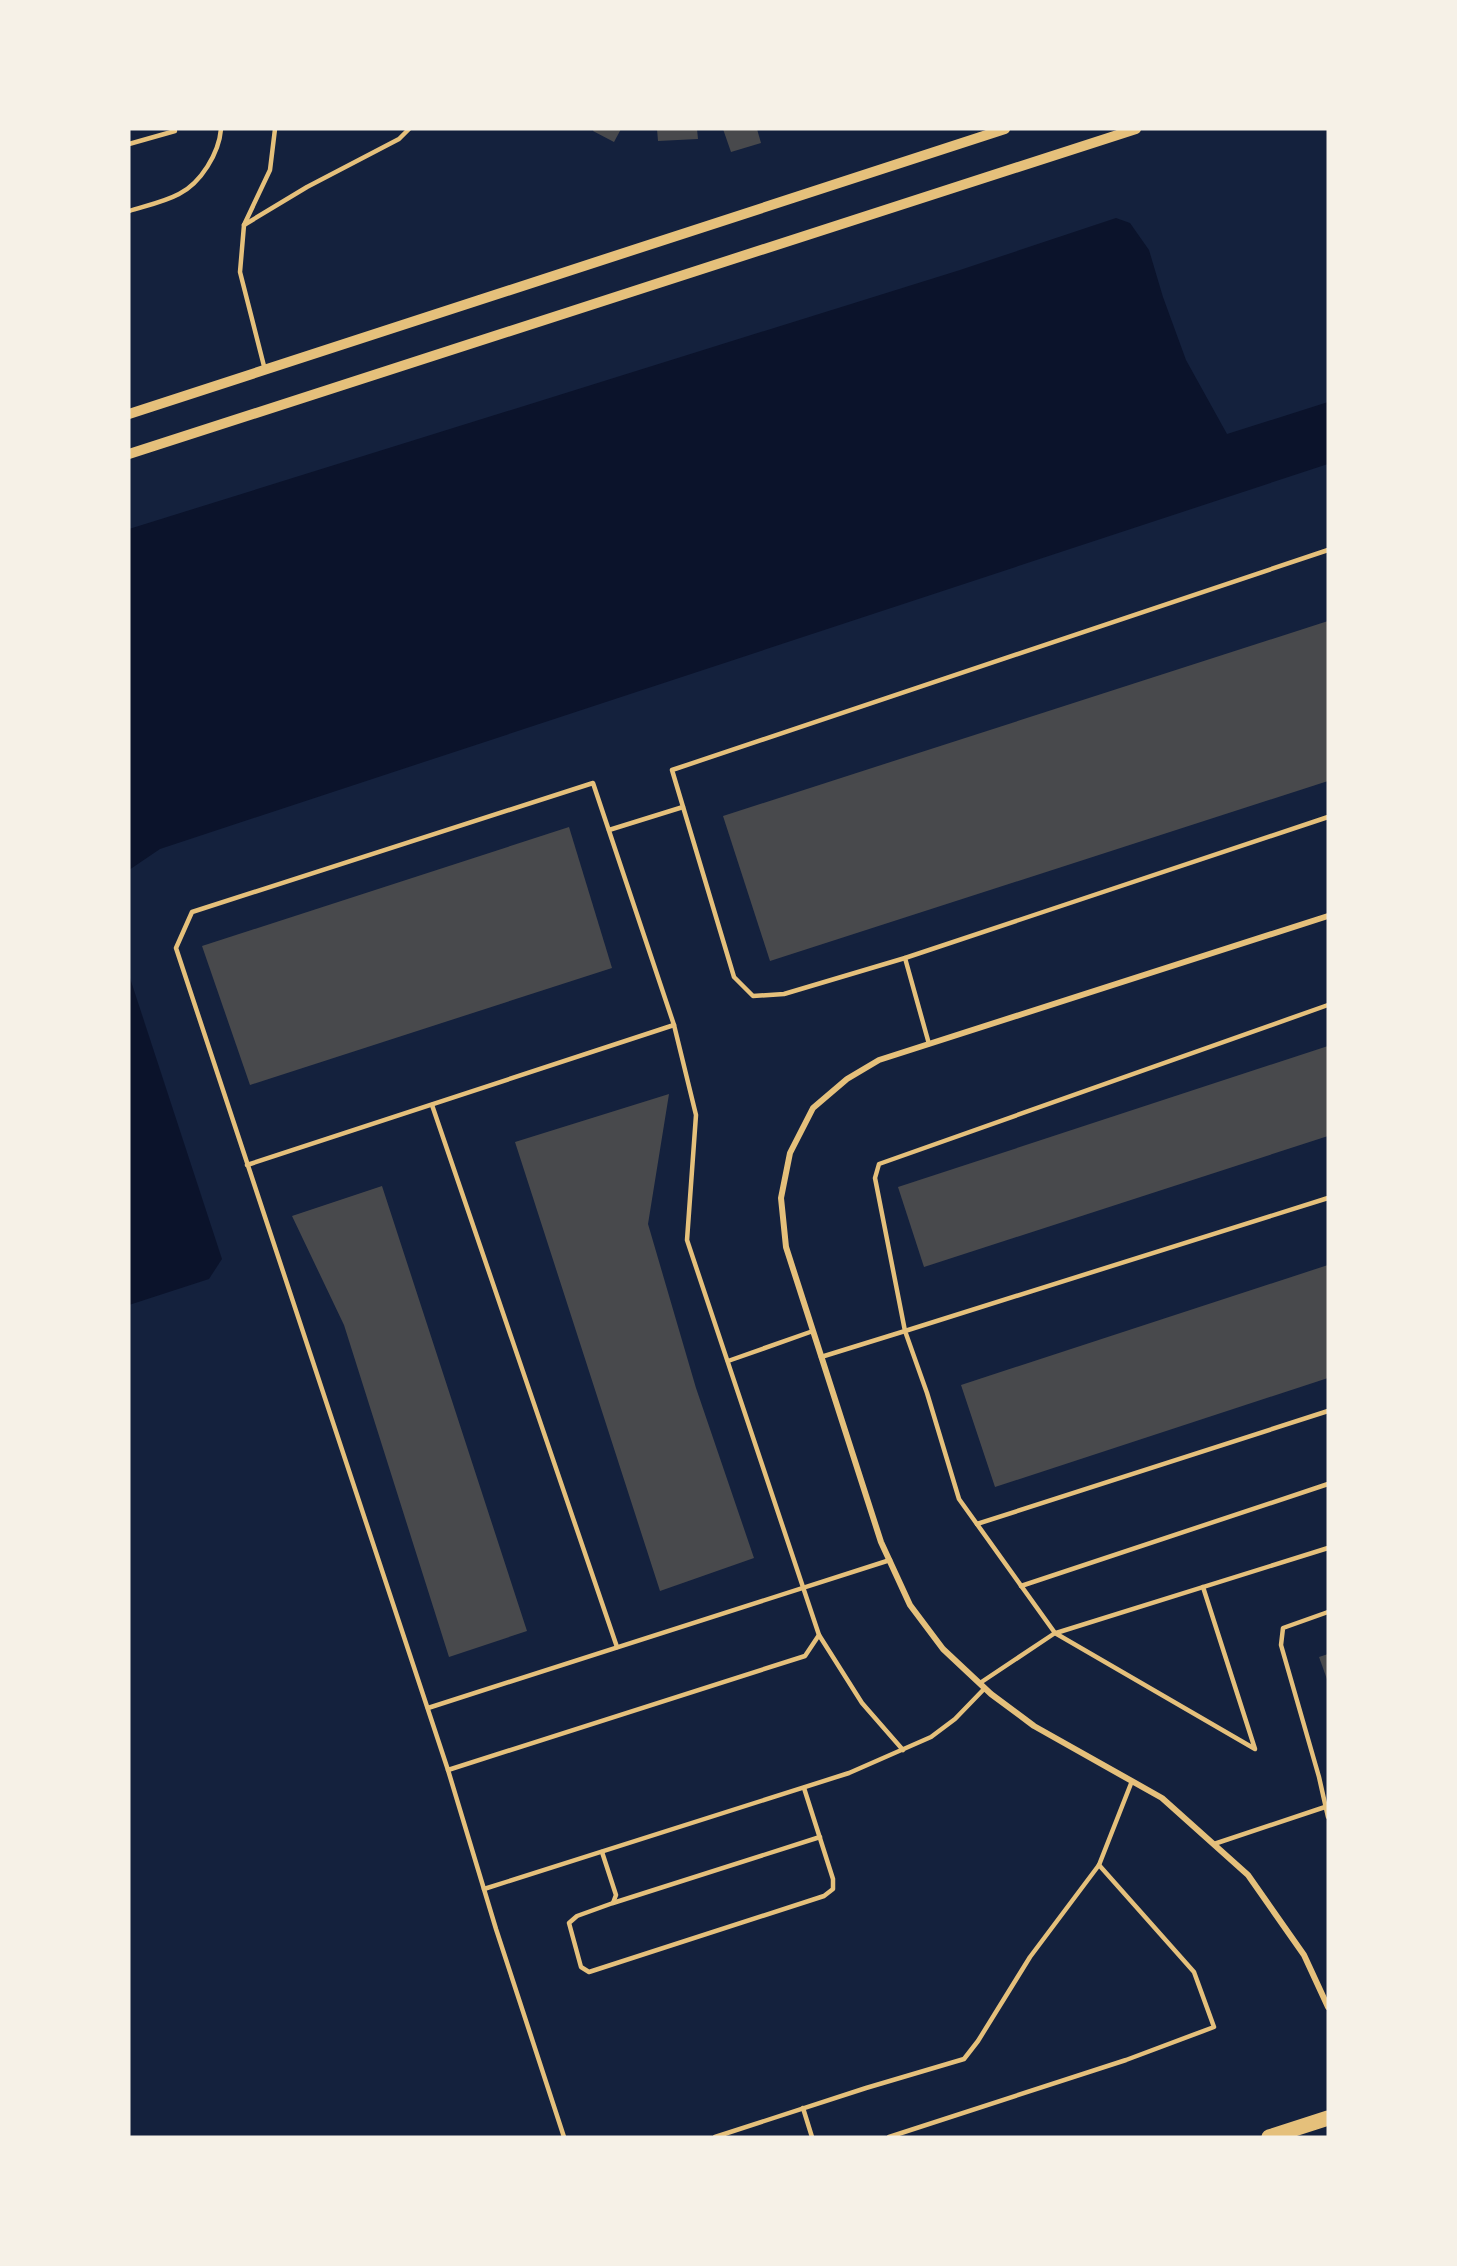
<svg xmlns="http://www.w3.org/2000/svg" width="1457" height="2266" viewBox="0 0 1457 2266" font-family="'PT Sans Narrow',sans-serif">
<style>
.water{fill:#0b132b}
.building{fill:#48494c}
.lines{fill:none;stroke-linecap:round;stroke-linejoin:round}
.service{stroke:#e5c07b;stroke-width:4.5}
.minor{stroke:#e5c07b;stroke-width:6}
.tertiary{stroke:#e5c07b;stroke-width:10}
.primary{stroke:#e5c07b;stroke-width:15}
</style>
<rect width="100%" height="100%" fill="#14213d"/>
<g class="water">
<path d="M1116 218 1130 223 1149 250 1163 297 1186 360 1227 434 1328 402V464L160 849 129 870V529L960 270Z"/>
<path d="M129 975 222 1259 209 1279 129 1305Z"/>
</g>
<g class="building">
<path d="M594 129H621L614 142 593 131Z"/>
<path d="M657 129H697L698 139 658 141Z"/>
<path d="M723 129H757L761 143 731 152Z"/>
<path d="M1328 621V781L770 961 723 816Z"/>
<path d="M569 827 612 968 250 1085 202 946Z"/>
<path d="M1328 1046V1136L924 1267 898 1187Z"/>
<path d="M669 1094 648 1224 696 1388 754 1558 660 1591 515 1142Z"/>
<path d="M382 1186 527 1631 449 1657 344 1325 292 1216Z"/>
<path d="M1328 1265V1378L995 1487 961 1385Z"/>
<path d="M1328 1654V1682L1319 1657Z"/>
</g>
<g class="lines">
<g class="service">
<path d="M129 144 175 131"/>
<path d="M129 211C145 206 164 202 179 194 201 183 219 153 221 129"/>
<path d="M244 225 307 187 399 139 409 129"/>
<path d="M265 370 240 272 244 225 270 170 275 129"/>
<path d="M1328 550 672 770 734 977 753 996 784 994 905 958 1328 817"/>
<path d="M593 783 674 1025 696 1115 687 1240 819 1635 805 1656 448 1770 176 948 192 912Z"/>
<path d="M609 830 683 807"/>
<path d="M905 958 929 1044"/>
<path d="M432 1105 617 1647"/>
<path d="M247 1165 674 1025"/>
<path d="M821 1357 905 1331 875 1178 879 1164 1328 1005"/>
<path d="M728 1361 813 1331"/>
<path d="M977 1524 1328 1411"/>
<path d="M1021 1586 1328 1484"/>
<path d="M1328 1612 1283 1628 1281 1645 1319 1777 1328 1817"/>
<path d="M1055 1633 1255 1749 1203 1587"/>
<path d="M1056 1633 1328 1548"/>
<path d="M819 1635 862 1703 903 1750"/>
<path d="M980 1683 1055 1633 959 1499 927 1393 905 1331 1328 1198"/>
<path d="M428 1708 890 1560"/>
<path d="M448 1770 496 1929 564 2137"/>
<path d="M1214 1844 1328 1806"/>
<path d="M602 1852 616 1895 613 1903 577 1916 569 1923 581 1967 589 1972 824 1896 833 1889V1879L804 1788"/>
<path d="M484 1889 849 1773 931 1737 955 1719 985 1688"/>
<path d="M613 1903 820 1837"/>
<path d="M803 2108 812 2137"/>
<path d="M715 2137 866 2088 964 2059 978 2041 1030 1957 1099 1865 1132 1781"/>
<path d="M889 2137 1126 2060 1214 2027 1194 1972 1099 1865"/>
</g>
<path class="minor" d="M1328 916 879 1060 847 1079 813 1108 790 1153 781 1198 786 1247 881 1542 910 1605 943 1649 991 1694 1034 1726 1162 1798 1248 1875 1304 1955 1328 2007"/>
<g class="tertiary">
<path d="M129 414 1005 129"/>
<path d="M129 454 1136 129"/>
</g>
<path class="primary" d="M1269 2137 1328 2118"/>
</g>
<rect width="1457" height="2266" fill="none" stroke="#f6f1e7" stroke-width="261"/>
</svg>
